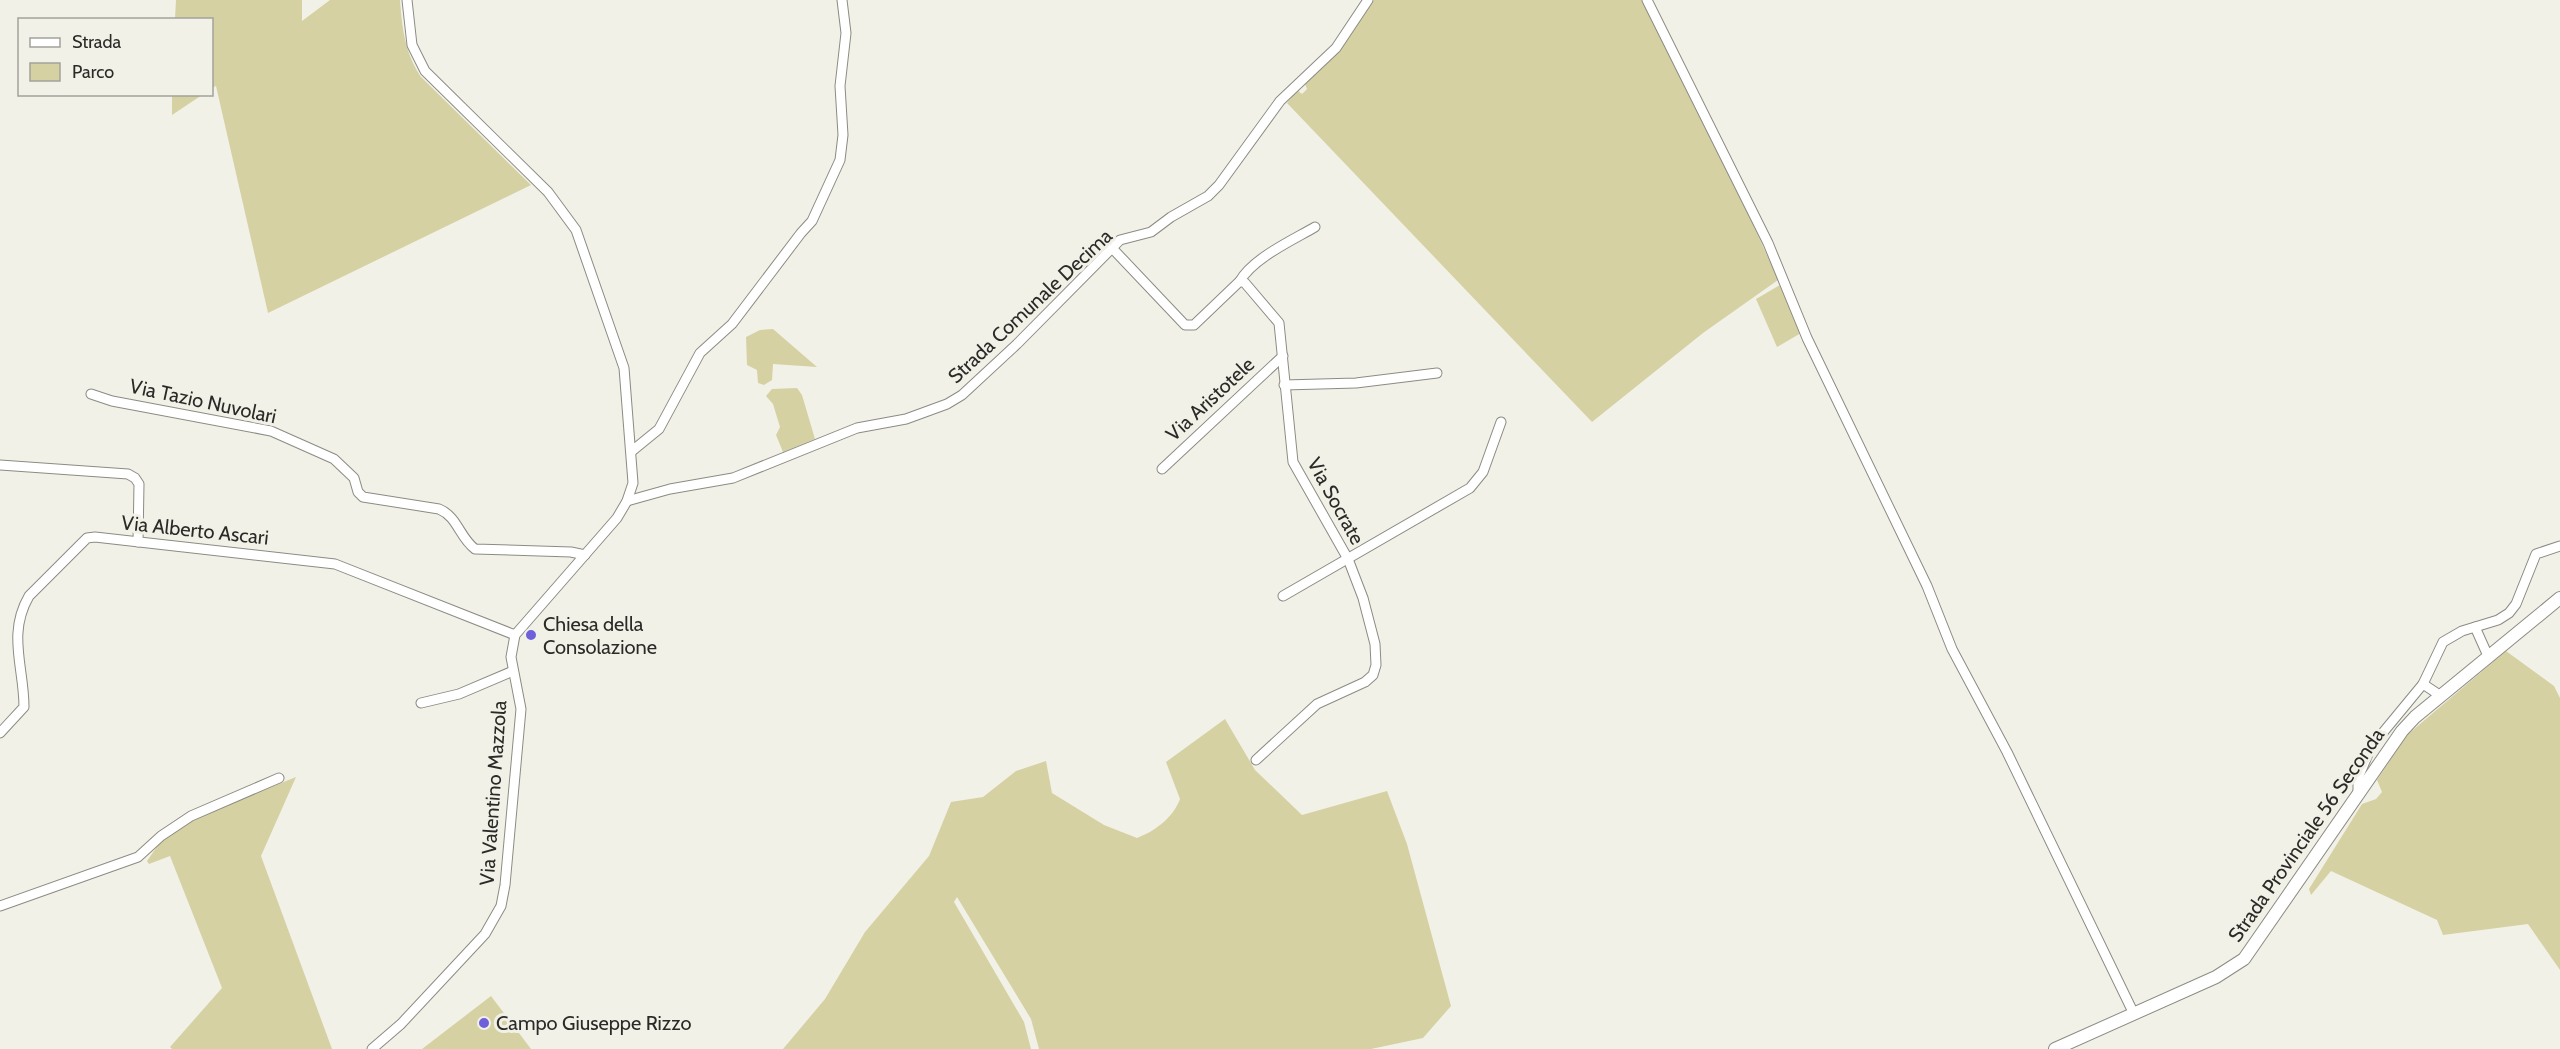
<svg xmlns="http://www.w3.org/2000/svg" width="2560" height="1049" viewBox="0 0 2560 1049" font-family="Cabin,sans-serif">
<style>
.green{fill:#d5d1a3}
.lines{fill:none;stroke-linecap:round;stroke-linejoin:round}
.street-casing{stroke:#8c8b83;stroke-width:11}
.secondary-casing{stroke:#8c8b83;stroke-width:14}
.street{stroke:#fff;stroke-width:9}
.secondary{stroke:#fff;stroke-width:12}
.poi-dot{fill:#6d60da;stroke:#f2f1e8;stroke-width:2}
.labels{text-anchor:middle;stroke-width:6;stroke-linejoin:round;paint-order:stroke}
.street-label{font-size:20px;fill:#2b2a27;stroke:#f2f1e8}
.poi-label{font-size:20px;fill:#2b2a27;stroke:#f2f1e8;text-anchor:start}
</style>
<rect width="100%" height="100%" fill="#f2f1e8"/>
<g class="green">
<path d="M176 0H302V21L330 0H400C402 28 405 53 421 77L531 185 268 313 216 86 212 88V20L175 19Z"/>
<path d="M1374 0H1644C1688 93 1737 185 1778 280L1703 333 1592 422 1287 103 1297 90 1302 94 1307 89 1305 84 1336 54Z"/>
<path d="M172 95V94L202 95 172 115Z"/>
<path d="M1780 285 1801 333 1777 347 1756 299Z"/>
<path d="M773 329 817 367 773 364 772 380 764 385 758 383 757 370 747 365 746 337 760 330Z"/>
<path d="M797 388 802 395 815 439 783 452 776 435 780 427 773 404 766 396 772 389Z"/>
<path d="M2506 651 2554 686 2560 698V970L2528 924 2443 935 2437 920 2331 871 2311 895 2309 889 2362 804 2376 799 2382 792 2377 780 2407 735Z"/>
<path d="M1225 719 1255 770 1302 815 1387 791 1407 844 1451 1006 1423 1038 1371 1049H1039L1031 1019 957 897 954 902 1024 1022 1031 1049H783L825 999 865 932 929 856 951 802 983 797 1016 771 1046 761 1052 793 1104 825 1137 838C1155 831 1173 818 1180 799L1166 762Z"/>
<path d="M296 777 261 856 332 1049H172L170 1047 222 988 170 856 149 864 147 861 163 838 195 818Z"/>
<path d="M491 996 531 1049H422Z"/>
</g>
<g class="lines">
<defs>
<g id="street">
<path d="M1647 0 1768 243 1807 338 1927 586 1952 649 2007 752 2134 1014"/>
<path d="M1112 248 1185 325H1194L1240 281 1245 283 1279 323 1293 462 1348 559 1363 598 1375 644 1376 665 1373 675 1365 682 1317 704 1256 760"/>
<path d="M1240 281C1253 258 1293 240 1315 227"/>
<path d="M1284 385 1356 383 1437 373"/>
<path d="M91 394 112 401 271 431 334 459 354 478 358 492 363 497 439 509C458 517 459 537 475 549L571 552 585 555"/>
<path d="M632 451 659 429 700 353 732 324 801 233 812 221 840 160 843 135 840 86 846 33 842 0"/>
<path d="M0 465 128 474 135 478 139 484 138 542"/>
<path d="M1162 469 1283 356"/>
<path d="M627 501 670 489 733 478 857 428 906 419 947 404 962 395 1017 344 1120 240 1151 232 1171 217 1208 196 1219 185 1280 101 1336 48 1368 0"/>
<path d="M1283 596 1470 488 1483 472 1501 422"/>
<path d="M2475 627 2488 656"/>
<path d="M2423 684 2441 696"/>
<path d="M421 703 459 694 513 671"/>
<path d="M0 733 24 707C24 667 7 634 29 596L87 538 95 537 335 564 515 635"/>
<path d="M2358 795V778L2371 747 2423 684 2443 642 2462 631 2498 620 2509 613 2516 604 2536 554 2560 546"/>
<path d="M0 906 138 857 161 836 191 816 279 778"/>
<path d="M372 1049 401 1024 485 934 501 906 505 885 521 709 511 657 515 635 617 518 627 501 633 483 624 368 576 230 548 192 425 71 412 45 407 0"/>
</g>
<path id="secondary" d="M2055 1049 2216 977 2244 959 2402 731 2415 717 2560 598"/>
</defs>
<use href="#street" class="street-casing"/>
<use href="#secondary" class="secondary-casing"/>
<use href="#street" class="street"/>
<use href="#secondary" class="secondary"/>
</g>
<g class="poi-dot">
<circle cx="531" cy="635" r="6"/>
<circle cx="484" cy="1023" r="6"/>
</g>
<g class="labels">
<g class="street-label">
<text transform="translate(1030 306) rotate(-43)" y="7">Strada Comunale Decima</text>
<text transform="translate(1210 399) rotate(-43)" y="7">Via Aristotele</text>
<text transform="translate(203 401) rotate(12)" y="7">Via Tazio Nuvolari</text>
<text transform="translate(1336 501) rotate(61)" y="7">Via Socrate</text>
<text transform="translate(195 530) rotate(6)" y="7">Via Alberto Ascari</text>
<text transform="translate(493 793) rotate(-86)" y="7">Via Valentino Mazzola</text>
<text transform="translate(2306 835) rotate(-55)" y="7">Strada Provinciale 56 Seconda</text>
</g>
<g class="poi-label">
<text x="543" y="631">Chiesa della<tspan x="543" dy="23">Consolazione</tspan></text>
<text x="496" y="1030">Campo Giuseppe Rizzo</text>
</g>
</g>
<rect x="18" y="18" width="195" height="78" fill="#f2f1e8" stroke="#a2a19b" stroke-width="1.5"/>
<rect x="30" y="38" width="30" height="9" fill="#ffffff" stroke="#a2a19b" stroke-width="1.5"/>
<text x="72" y="48" font-size="18" fill="#2b2a27">Strada</text>
<rect x="30" y="63" width="30" height="18" fill="#d5d1a3" stroke="#a2a19b" stroke-width="1.5"/>
<text x="72" y="78" font-size="18" fill="#2b2a27">Parco</text>
</svg>
